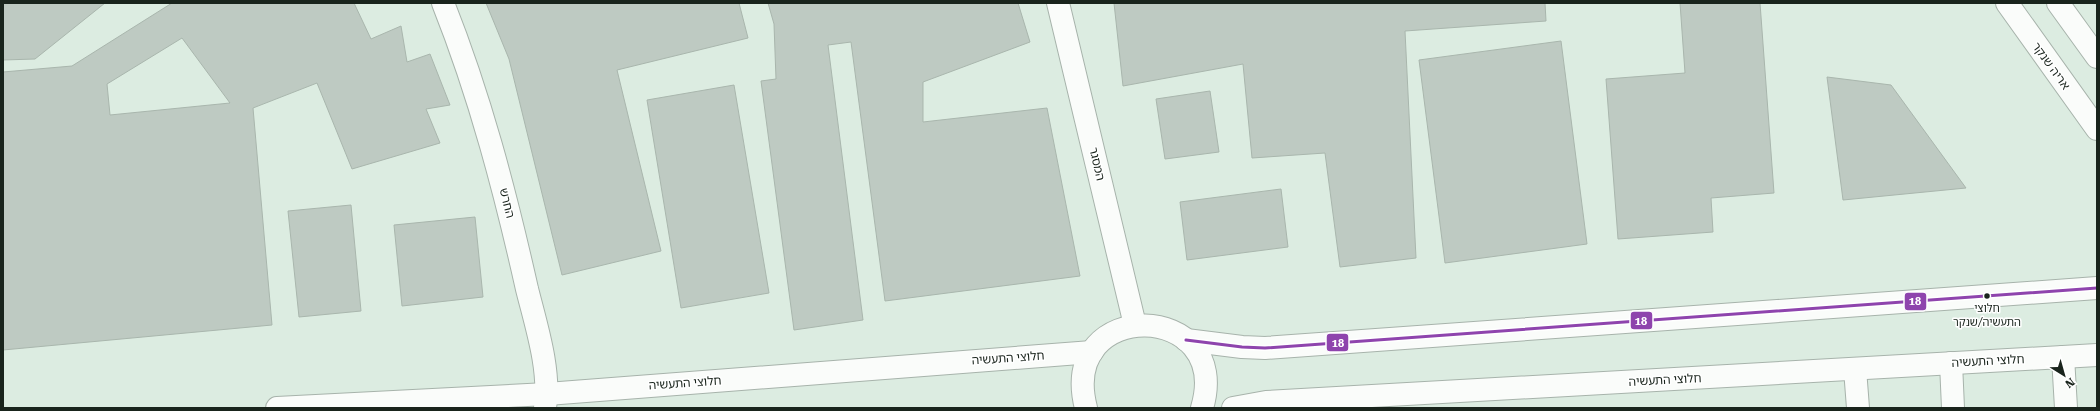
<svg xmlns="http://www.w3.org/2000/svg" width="2100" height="411" viewBox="0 0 2100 411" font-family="'Roboto Serif','Noto Sans Hebrew',serif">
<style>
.building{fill:#becac2;stroke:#a9b6ad;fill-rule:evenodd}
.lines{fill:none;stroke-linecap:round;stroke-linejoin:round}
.minor-casing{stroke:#a7b3ab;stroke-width:24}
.minor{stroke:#fafcfa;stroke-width:22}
.bus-1-casing{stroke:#fff;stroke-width:6}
.bus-1{stroke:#8e44ad;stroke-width:3}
.bus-dot{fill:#19241c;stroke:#fff;stroke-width:1.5}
.labels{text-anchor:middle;stroke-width:3;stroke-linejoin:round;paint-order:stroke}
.bus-label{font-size:11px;fill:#19241c;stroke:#fff}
.street-label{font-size:12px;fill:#19241c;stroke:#fff}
.line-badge{stroke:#fff;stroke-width:1.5}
.badge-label{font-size:11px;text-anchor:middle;font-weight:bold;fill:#fff}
</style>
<rect width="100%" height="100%" fill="#dcece1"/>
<g class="building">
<path d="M3 3H105L35 59 3 60Z"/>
<path d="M172 3H354L371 39 401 26 407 62 430 54 450 105 426 109 440 143 352 169 317 83 253 108 272 325 3 350V72L72 66ZM182 38 230 103 110 115 107 84Z"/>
<path d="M486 3H739L748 38 617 70 661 251 562 275 509 59Z"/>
<path d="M768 3H1018L1030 42 923 82V122L1047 108 1080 276 885 301 851 42 828 45 863 320 794 330 761 81 776 79 774 24Z"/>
<path d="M1114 3H1545L1546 21 1405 31 1416 258 1340 267 1325 153 1252 158 1243 64 1123 86Z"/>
<path d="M1680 3H1760L1774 193 1711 198 1713 232 1618 239 1606 79 1685 73Z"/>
<path d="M1561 41 1587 244 1445 263 1419 60Z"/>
<path d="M1827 77 1891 85 1966 188 1843 200Z"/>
<path d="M734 85 769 293 681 308 647 100Z"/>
<path d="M1210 91 1219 152 1165 159 1156 99Z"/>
<path d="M1281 189 1288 247 1187 260 1180 202Z"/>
<path d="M351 205 361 311 299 317 288 211Z"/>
<path d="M475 217 483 297 402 306 394 225Z"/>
</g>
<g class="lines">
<defs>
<g id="minor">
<path d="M443 3C480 96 505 191 527 289 536 325 551 371 545 408"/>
<path d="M1058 3 1135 325"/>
<path d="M2007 3 2097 129"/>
<path d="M2058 3 2097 57"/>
<path d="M1186 340 1242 347 1265 348 2097 288"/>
<path d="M2063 357 2066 408"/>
<path d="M1951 363 1953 408"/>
<path d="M1855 369 1858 408"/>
<path d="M277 408 547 394 1092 352"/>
<path d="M1086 408C1057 296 1234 300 1202 408"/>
<path d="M1233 408 1266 402 2097 355"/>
</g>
</defs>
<use href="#minor" class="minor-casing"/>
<use href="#minor" class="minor"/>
<defs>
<path id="bus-1" d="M1186 340 1242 347 1265 348 2097 288"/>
</defs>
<use href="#bus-1" class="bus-1-casing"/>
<use href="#bus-1" class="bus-1"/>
</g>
<circle class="bus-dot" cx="1987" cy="296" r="3.5"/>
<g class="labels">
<g class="bus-label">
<text x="1987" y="312">חלוצי<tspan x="1987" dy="14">התעשיה/שנקר</tspan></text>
</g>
<g class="street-label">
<text transform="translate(2051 66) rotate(54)" y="4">אריה שנקר</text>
<text transform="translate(1097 164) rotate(77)" y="4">המסגר</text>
<text transform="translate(507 203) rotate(76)" y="4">החרש</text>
<text transform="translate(1008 358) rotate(-4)" y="4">חלוצי התעשיה</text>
<text transform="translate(1988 361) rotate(-3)" y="4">חלוצי התעשיה</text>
<text transform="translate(1665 380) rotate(-3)" y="4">חלוצי התעשיה</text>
<text transform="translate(685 383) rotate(-4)" y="4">חלוצי התעשיה</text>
</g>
</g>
<g class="line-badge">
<rect x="1904" y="292" width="23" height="19" rx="4" fill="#8e44ad"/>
<rect x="1630" y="311" width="23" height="19" rx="4" fill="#8e44ad"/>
<rect x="1326" y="333" width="23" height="19" rx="4" fill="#8e44ad"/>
</g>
<g class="badge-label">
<text x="1915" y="305">18</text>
<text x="1641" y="325">18</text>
<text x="1338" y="347">18</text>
</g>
<rect width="2100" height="411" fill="none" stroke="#19241c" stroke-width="8"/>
<g transform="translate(2064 375) rotate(143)" stroke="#ffffff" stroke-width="3" paint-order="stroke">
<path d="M0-3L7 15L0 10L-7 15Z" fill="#19241c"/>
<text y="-6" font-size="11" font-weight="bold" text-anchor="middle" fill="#19241c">N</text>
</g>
</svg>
